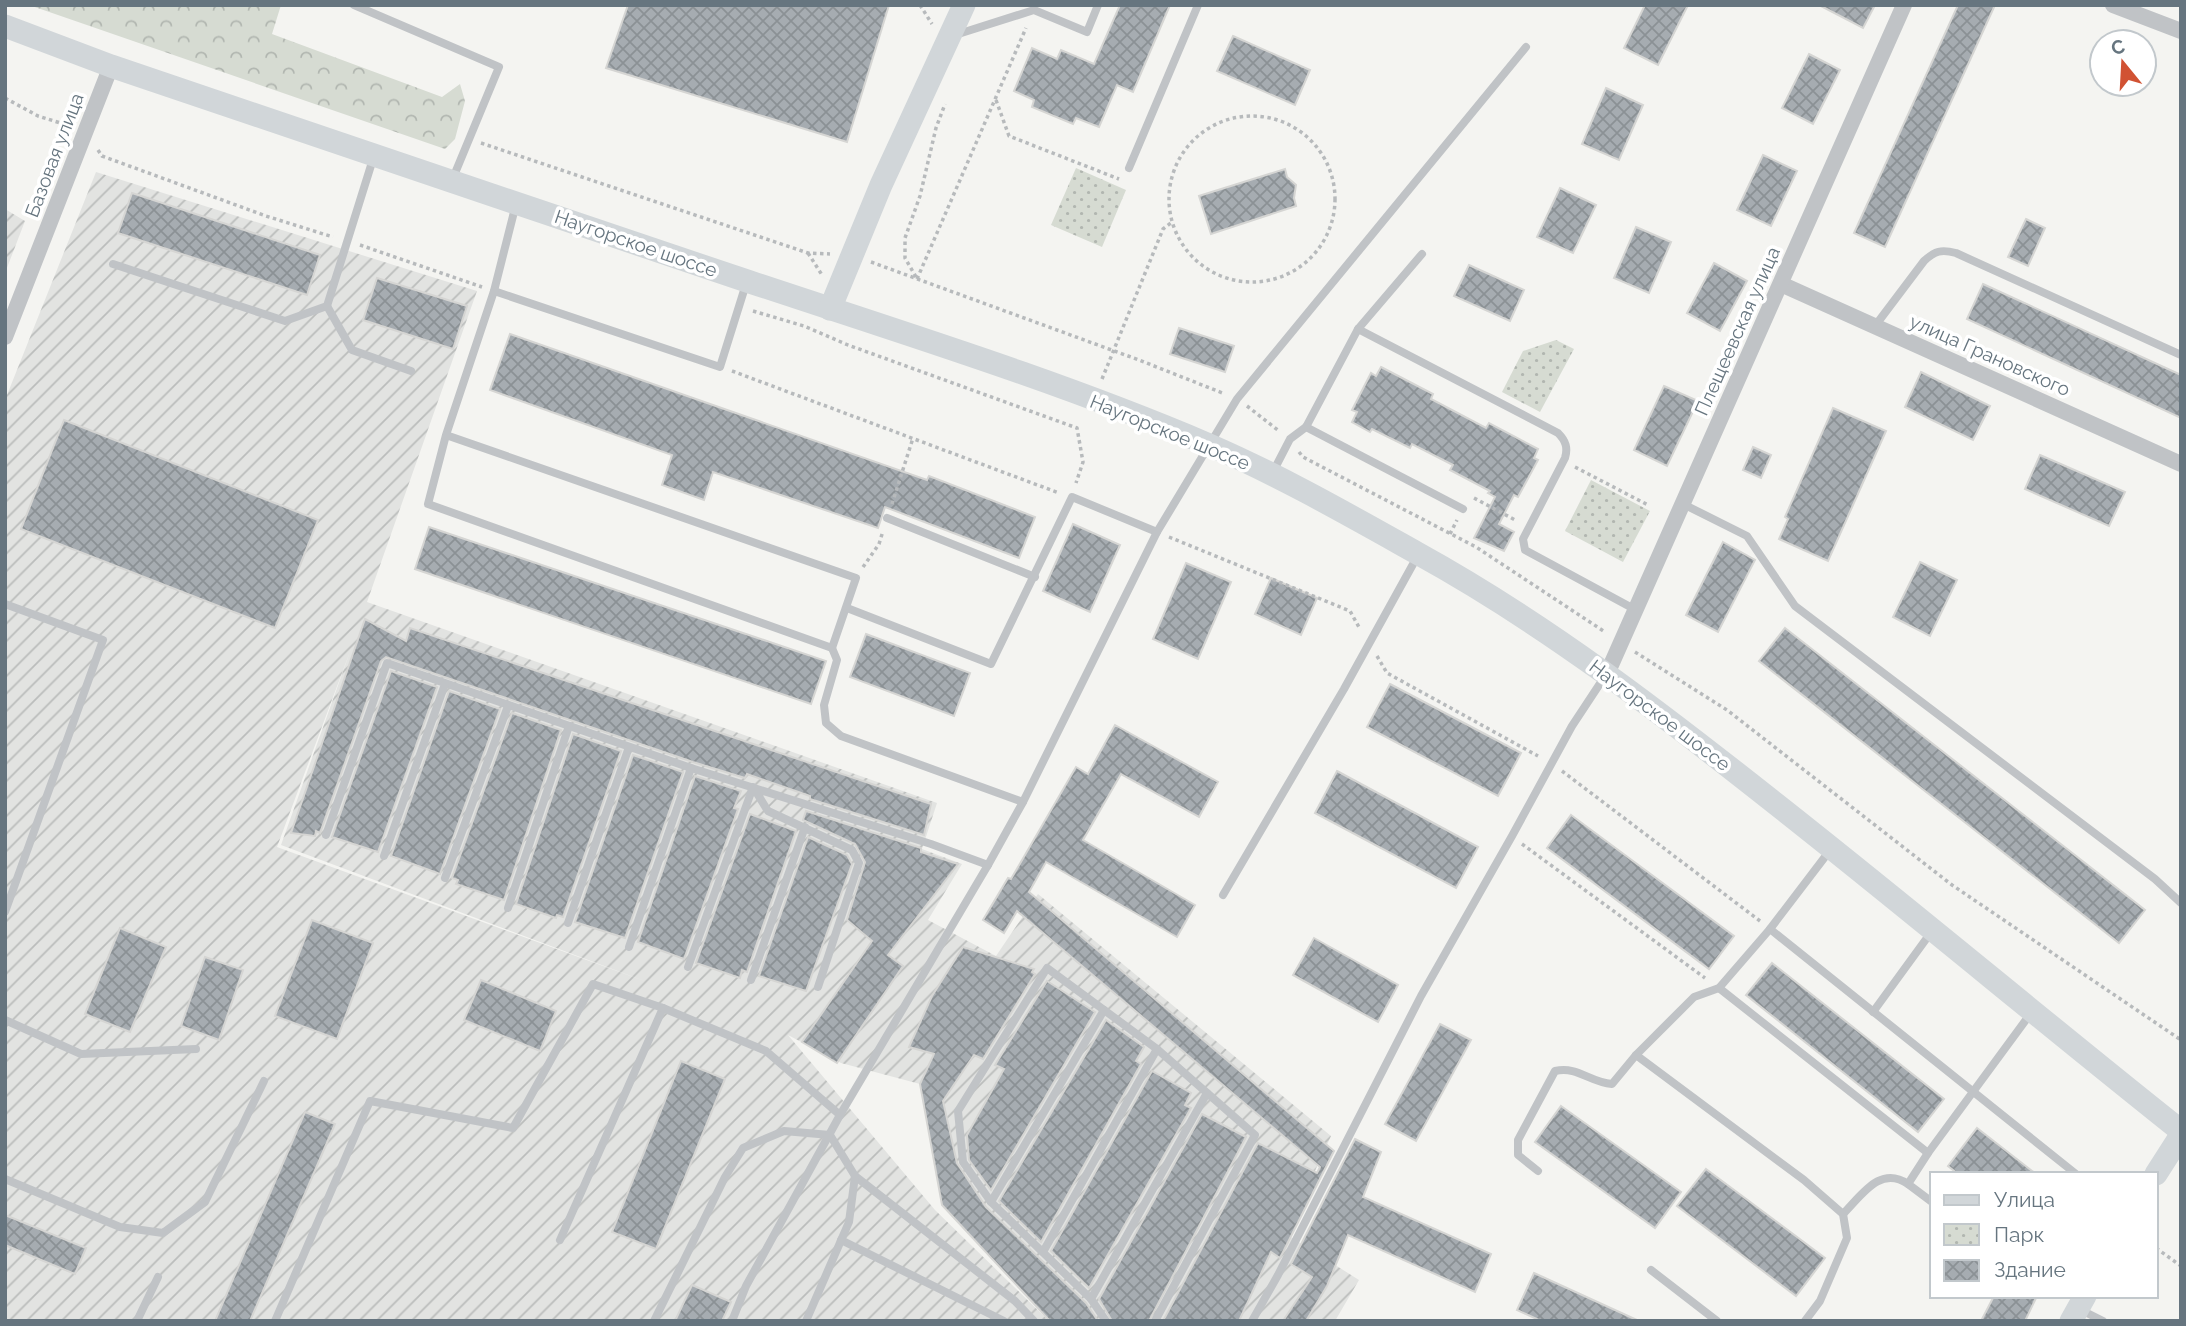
<svg xmlns="http://www.w3.org/2000/svg" width="2186" height="1326" viewBox="0 0 2186 1326" font-family="Raleway,sans-serif">
<style>
.industrial{fill:url(#industrial-furrows);fill-rule:evenodd}
.forest{fill:url(#forest-crowns)}
.park{fill:url(#park-dots)}
.building{fill:url(#building-cross-hatch);stroke:#d5d5d3;stroke-width:2}
.lines{fill:none;stroke-linecap:round;stroke-linejoin:round}
.path{stroke:#b7babc;stroke-width:3.5;stroke-dasharray:3.5 3.5;stroke-linecap:butt}
.service{stroke:#c0c3c6;stroke-width:8}
.minor{stroke:#c0c3c6;stroke-width:16}
.secondary{stroke:#d1d6d9;stroke-width:23}
.labels{text-anchor:middle;stroke-width:7;stroke-linejoin:round;paint-order:stroke}
.street-label{font-size:19px;fill:#66757f;stroke:#fff}
</style>
<defs>
<pattern id="industrial-furrows" width="10" height="10" patternUnits="userSpaceOnUse" patternTransform="scale(1.75)"><rect width="10" height="10" fill="#e2e3e1"/><path d="M-1 1l2-2M0 10L10 0M9 11l2-2" fill="none" stroke="#bbbdbc"/></pattern>
<pattern id="forest-crowns" width="20" height="18" patternUnits="userSpaceOnUse" patternTransform="scale(1.75)"><rect width="20" height="18" fill="#d6dbd2"/><path d="M2 6a3 3 0 1 1 6 0M12 15a3 3 0 1 1 6 0" fill="none" stroke="#b1b6b0"/></pattern>
<pattern id="park-dots" width="8" height="8" patternUnits="userSpaceOnUse" patternTransform="scale(1.75)"><rect width="8" height="8" fill="#d6dbd2"/><path d="M2 2h.1M6 6h.1" fill="none" stroke="#b1b6b0" stroke-width="1.8" stroke-linecap="round"/></pattern>
<pattern id="building-cross-hatch" width="8" height="8" patternUnits="userSpaceOnUse" patternTransform="scale(1.75)"><rect width="8" height="8" fill="#a6acb1"/><path d="M0 0l8 8M0 8l8-8" fill="none" stroke="#8b9195"/></pattern>
</defs>
<rect width="100%" height="100%" fill="#f4f4f1"/>
<g class="industrial">
<path d="M96 172 477 291 367 602 937 803 922 849 962 864 928 920 996 956 1038 894 1331 1136 1286 1234 1359 1280 1335 1321H1050L942 1205 920 1084 841 1063 788 1035 935 1210 1049 1321H5V400ZM351 649 281 845 647 982 277 847Z"/>
<path d="M5 209 25 221 5 273Z"/>
</g>
<path class="forest" d="M29 5H281L272 34 442 97 460 84 465 101 455 139 445 149Z"/>
<g class="park">
<path d="M1076 168 1126 190 1102 247 1051 225Z"/>
<path d="M1556 340 1574 349 1540 412 1502 392 1523 351Z"/>
<path d="M1591 480 1650 511 1623 562 1565 531Z"/>
</g>
<g class="building">
<path d="M628 5H889L847 142 606 68Z"/>
<path d="M1120 5H1170L1133 92 1117 85 1099 127 1076 118 1073 124 1032 107 1034 100 1014 91 1032 48 1057 59 1061 50 1094 64Z"/>
<path d="M1645 5H1688L1658 65 1624 48Z"/>
<path d="M1819 5H1875L1863 28Z"/>
<path d="M1958 5H1995L1885 247 1854 233Z"/>
<path d="M1233 36 1310 70 1295 105 1217 71Z"/>
<path d="M1809 54 1840 70 1813 124 1782 108Z"/>
<path d="M1606 88 1643 105 1619 160 1582 144Z"/>
<path d="M1763 155 1797 171 1771 226 1737 210Z"/>
<path d="M1285 169 1287 177 1296 185 1294 198 1296 206 1211 234 1199 196Z"/>
<path d="M1560 188 1596 205 1573 253 1537 237Z"/>
<path d="M132 193 320 255 307 295 118 233Z"/>
<path d="M2026 219 2045 228 2028 266 2008 257Z"/>
<path d="M1636 227 1671 242 1649 293 1614 278Z"/>
<path d="M1714 263 1747 281 1720 331 1687 313Z"/>
<path d="M1469 265 1524 290 1510 321 1454 296Z"/>
<path d="M377 278 467 306 453 349 363 320Z"/>
<path d="M1983 284 2181 375V418L1967 319Z"/>
<path d="M1179 328 1234 346 1225 372 1170 354Z"/>
<path d="M510 334 927 480 929 476 1035 517 1019 558 885 507 878 528 713 472 704 500 662 485 672 455 490 390Z"/>
<path d="M1381 367 1433 394 1431 399 1486 428 1489 423 1538 449 1534 458 1538 460 1518 497 1514 495 1499 524 1514 532 1504 551 1474 538 1495 497 1488 493 1490 491 1450 470 1453 465 1412 444 1410 448 1372 429 1370 432 1352 422 1357 412 1352 410 1371 373 1376 376Z"/>
<path d="M1921 372 1990 406 1973 440 1905 407Z"/>
<path d="M1664 386 1698 401 1667 466 1634 450Z"/>
<path d="M1833 408 1886 431 1828 561 1779 539 1788 519 1785 517Z"/>
<path d="M64 420 318 520 275 628 21 529Z"/>
<path d="M1753 447 1771 455 1761 478 1743 470Z"/>
<path d="M2040 455 2125 492 2109 526 2025 489Z"/>
<path d="M1073 524 1120 545 1090 612 1043 591Z"/>
<path d="M429 527 826 661 811 704 415 569Z"/>
<path d="M1723 542 1755 560 1718 632 1686 615Z"/>
<path d="M1920 562 1957 580 1930 636 1893 617Z"/>
<path d="M1186 563 1231 582 1198 659 1153 639Z"/>
<path d="M1271 578 1317 598 1301 635 1255 614Z"/>
<path d="M365 619 406 641 410 628 931 804 924 835 810 799V796L747 774 745 778 693 762 386 657 381 661 320 833 316 831 315 836 291 833Z"/>
<path d="M1785 628 2145 910 2119 943 1759 661Z"/>
<path d="M866 634 970 673 954 716 850 677Z"/>
<path d="M391 671 437 687 378 852 332 837Z"/>
<path d="M1390 684 1521 753 1498 796 1367 727Z"/>
<path d="M449 691 500 709 440 874 391 856Z"/>
<path d="M512 713 561 730 504 900 456 884 458 880 452 878Z"/>
<path d="M1115 725 1218 782 1199 817 1121 774 1083 840 1195 905 1177 937 1046 862 1029 892 1334 1151 1280 1258 1271 1252 1239 1321H1163L1258 1143 1317 1173 1320 1167 1017 911 1004 933 983 920 1008 878 1011 879 1076 767 1088 774Z"/>
<path d="M573 734 621 751 563 917 557 915 556 918 516 904Z"/>
<path d="M633 755 683 772 625 938 575 922Z"/>
<path d="M1337 771 1478 847 1456 888 1315 813Z"/>
<path d="M695 776 741 791 734 808 738 809 684 959 638 942Z"/>
<path d="M806 811 921 848V852L958 864 888 955 903 966 837 1063 802 1042 872 941 847 920 865 862 855 844 803 820Z"/>
<path d="M750 814 796 831 747 972 742 970 740 978 696 963Z"/>
<path d="M1571 815 1734 936 1709 969 1547 848Z"/>
<path d="M808 837 847 855 852 864 806 991 759 976Z"/>
<path d="M312 920 373 943 337 1039 275 1016Z"/>
<path d="M120 928 166 947 130 1032 85 1014Z"/>
<path d="M1314 938 1398 985 1378 1022 1293 975Z"/>
<path d="M963 947 1034 969 1032 972 1035 974 983 1059 974 1055 943 1101 957 1163 986 1207 1086 1303 1098 1321H1050L942 1205 920 1084 934 1054 909 1047 932 996Z"/>
<path d="M205 957 243 970 219 1040 181 1026Z"/>
<path d="M1772 963 1944 1099 1918 1132 1746 995Z"/>
<path d="M481 980 556 1011 540 1051 464 1020Z"/>
<path d="M1047 981 1095 1012 991 1190 969 1160 967 1135 1004 1069 995 1065Z"/>
<path d="M1106 1020 1144 1047 1136 1061 1141 1064 1041 1242 999 1201Z"/>
<path d="M1440 1024 1471 1040 1416 1141 1385 1124Z"/>
<path d="M681 1061 725 1079 656 1249 612 1232Z"/>
<path d="M1152 1071 1191 1093 1185 1105 1191 1108 1089 1288 1051 1251Z"/>
<path d="M1561 1106 1681 1192 1655 1228 1535 1142Z"/>
<path d="M305 1112 335 1124 250 1321H215Z"/>
<path d="M1202 1114 1246 1137 1149 1321H1112L1099 1299Z"/>
<path d="M1977 1128 2036 1174H1958L1948 1166Z"/>
<path d="M1355 1139 1381 1152 1363 1197 1491 1254 1475 1292 1348 1235 1327 1286 1306 1321H1283L1312 1277 1291 1264Z"/>
<path d="M1706 1169 1825 1258 1796 1296 1677 1206Z"/>
<path d="M5 1215 86 1248 75 1274 5 1245Z"/>
<path d="M1534 1273 1639 1321H1541L1517 1310Z"/>
<path d="M692 1285 731 1302 722 1321H675Z"/>
<path d="M1994 1296H2037L2025 1321H1981Z"/>
</g>
<g class="lines">
<g class="path">
<path d="M920 5 932 24"/>
<path d="M5 98 38 116 67 125"/>
<path d="M996 100 1009 136 1119 179"/>
<circle cx="1252" cy="199" r="83"/>
<path d="M481 143 808 253 830 254"/>
<path d="M98 150 102 156 266 216 333 237"/>
<path d="M360 245 482 287"/>
<path d="M808 253 822 275"/>
<path d="M871 262 1139 360 1225 394"/>
<path d="M916 277 905 258V238L920 196 936 128 945 104"/>
<path d="M917 279 1026 28"/>
<path d="M753 311 804 326 848 345 1077 428 1083 462 1076 483"/>
<path d="M732 371 1059 493"/>
<path d="M1102 379 1163 229 1172 222"/>
<path d="M1247 406 1279 431"/>
<path d="M1299 452 1303 457 1476 547 1605 632"/>
<path d="M1575 467 1648 505"/>
<path d="M1474 498 1517 521"/>
<path d="M892 504 913 438"/>
<path d="M1450 534 1457 520"/>
<path d="M1169 537 1350 611 1360 629"/>
<path d="M863 567 879 544 883 531"/>
<path d="M1635 652 1727 710 1952 885 2181 1040"/>
<path d="M1377 656 1387 673 1538 756"/>
<path d="M1562 771 1760 921"/>
<path d="M1522 844 1705 978"/>
<path d="M2156 1248 2181 1266"/>
</g>
<g class="service">
<path d="M354 5 499 67 453 178"/>
<path d="M955 35 1034 10 1087 32 1098 5"/>
<path d="M1129 168 1198 5"/>
<path d="M113 264 285 321 327 306 373 159"/>
<path d="M494 291 720 367 746 284"/>
<path d="M327 306 352 350 411 371"/>
<path d="M1875 326 1924 261C1935 251 1941 249 1956 253L2181 355"/>
<path d="M1358 329 1422 254"/>
<path d="M1306 427 1463 509"/>
<path d="M446 435 856 578 832 648 428 504 446 435 494 291 516 204"/>
<path d="M1273 472 1290 439 1306 427 1358 329 1558 433C1566 441 1568 448 1565 458L1523 539 1525 550 1636 610"/>
<path d="M1683 504 1747 536 1795 606 2155 879 2181 903"/>
<path d="M887 518 1035 577"/>
<path d="M5 604 103 640 5 912"/>
<path d="M847 608 991 664 1072 497 1157 532"/>
<path d="M832 648 837 660 824 705 826 723 841 736 1023 802"/>
<path d="M326 835 387 663 691 768 931 844 988 865"/>
<path d="M384 856 445 684"/>
<path d="M445 878 508 706"/>
<path d="M1223 895 1344 689 1417 557"/>
<path d="M508 908 569 726"/>
<path d="M568 923 629 747"/>
<path d="M1770 929 2076 1174"/>
<path d="M629 947 691 768"/>
<path d="M688 967 753 787 768 811 852 850 859 863 818 987"/>
<path d="M751 980 805 827"/>
<path d="M1719 988 1928 1153"/>
<path d="M1873 1012 1932 931"/>
<path d="M5 1020 81 1054 196 1049"/>
<path d="M1538 1171 1518 1155V1140L1555 1071C1578 1066 1589 1082 1612 1084L1636 1055"/>
<path d="M855 1176 1015 1301 1034 1321"/>
<path d="M5 1179 120 1227 163 1233 205 1202 264 1081"/>
<path d="M991 1202 1104 1010"/>
<path d="M1932 1202 1908 1184 1928 1153 2031 1013"/>
<path d="M1843 1214C1862 1195 1880 1165 1908 1184"/>
<path d="M560 1240 663 1008"/>
<path d="M841 1240 1004 1321"/>
<path d="M1043 1252 1157 1049"/>
<path d="M1651 1270 1717 1321"/>
<path d="M1091 1299 1207 1093"/>
<path d="M2081 1310 2103 1321"/>
<path d="M137 1321 158 1277"/>
<path d="M275 1321 370 1101 513 1128 593 984 663 1008 766 1051 840 1115"/>
<path d="M654 1321 725 1177 743 1148 784 1131 830 1135 855 1176 849 1222 806 1321"/>
<path d="M732 1321 746 1286 840 1115 988 865 1023 802 1157 532 1237 399 1526 47"/>
<path d="M1106 1321 1091 1299 991 1202 963 1162 958 1111 1047 968 1157 1049 1255 1135 1155 1321"/>
<path d="M1252 1321 1278 1275 1421 996 1512 836 1572 726 1605 676"/>
<path d="M1805 1321 1820 1301 1847 1238 1843 1214 1804 1180 1636 1055 1694 997 1719 988 1770 929 1831 849"/>
</g>
<g class="minor">
<path d="M2113 5 2181 31"/>
<path d="M1781 284 2181 464"/>
<path d="M5 337 111 66"/>
<path d="M1607 674 1904 5"/>
</g>
<g class="secondary">
<path d="M5 26 111 66C324 139 537 210 750 282 903 333 1059 381 1207 444 1279 475 1349 515 1417 553 1546 624 1661 713 1776 804 1912 911 2045 1023 2181 1131"/>
<path d="M830 309 881 185 964 5"/>
<path d="M2156 1174 2181 1135"/>
<path d="M2071 1321 2085 1296"/>
</g>
</g>
<g class="labels">
<g class="street-label">
<text transform="translate(54 155) rotate(-69)" y="7">Базовая улица</text>
<text transform="translate(636 243) rotate(19)" y="7">Наугорское шоссе</text>
<text transform="translate(1737 331) rotate(-66)" y="7">Плещеевская улица</text>
<text transform="translate(1990 355) rotate(24)" y="7">улица Грановского</text>
<text transform="translate(1170 432) rotate(22)" y="7">Наугорское шоссе</text>
<text transform="translate(1660 715) rotate(37)" y="7">Наугорское шоссе</text>
</g>
</g>
<rect width="2186" height="1326" fill="none" stroke="#66757f" stroke-width="14"/>
<rect x="1930" y="1172" width="228" height="126" fill="#ffffff" stroke="#c2c8cc" stroke-width="2"/>
<rect x="1944" y="1195" width="35" height="10" fill="#d1d6d9" stroke="#c2c8cc" stroke-width="2"/>
<text x="1994" y="1207" font-size="21" fill="#66757f">Улица</text>
<rect x="1944" y="1224" width="35" height="21" fill="url(#park-dots)" stroke="#c2c8cc" stroke-width="2"/>
<text x="1994" y="1242" font-size="21" fill="#66757f">Парк</text>
<rect x="1944" y="1260" width="35" height="21" fill="url(#building-cross-hatch)" stroke="#c2c8cc" stroke-width="2"/>
<text x="1994" y="1277" font-size="21" fill="#66757f">Здание</text>
<g transform="translate(2123 63) rotate(342)"><circle r="33" fill="#ffffff" stroke="#c2c8cc" stroke-width="2"/>
<path d="M0-5L12 26L0 18L-12 26Z" fill="#d15233"/>
<text y="-10" font-size="19" font-weight="bold" text-anchor="middle" fill="#66757f">С</text>
</g>
</svg>
